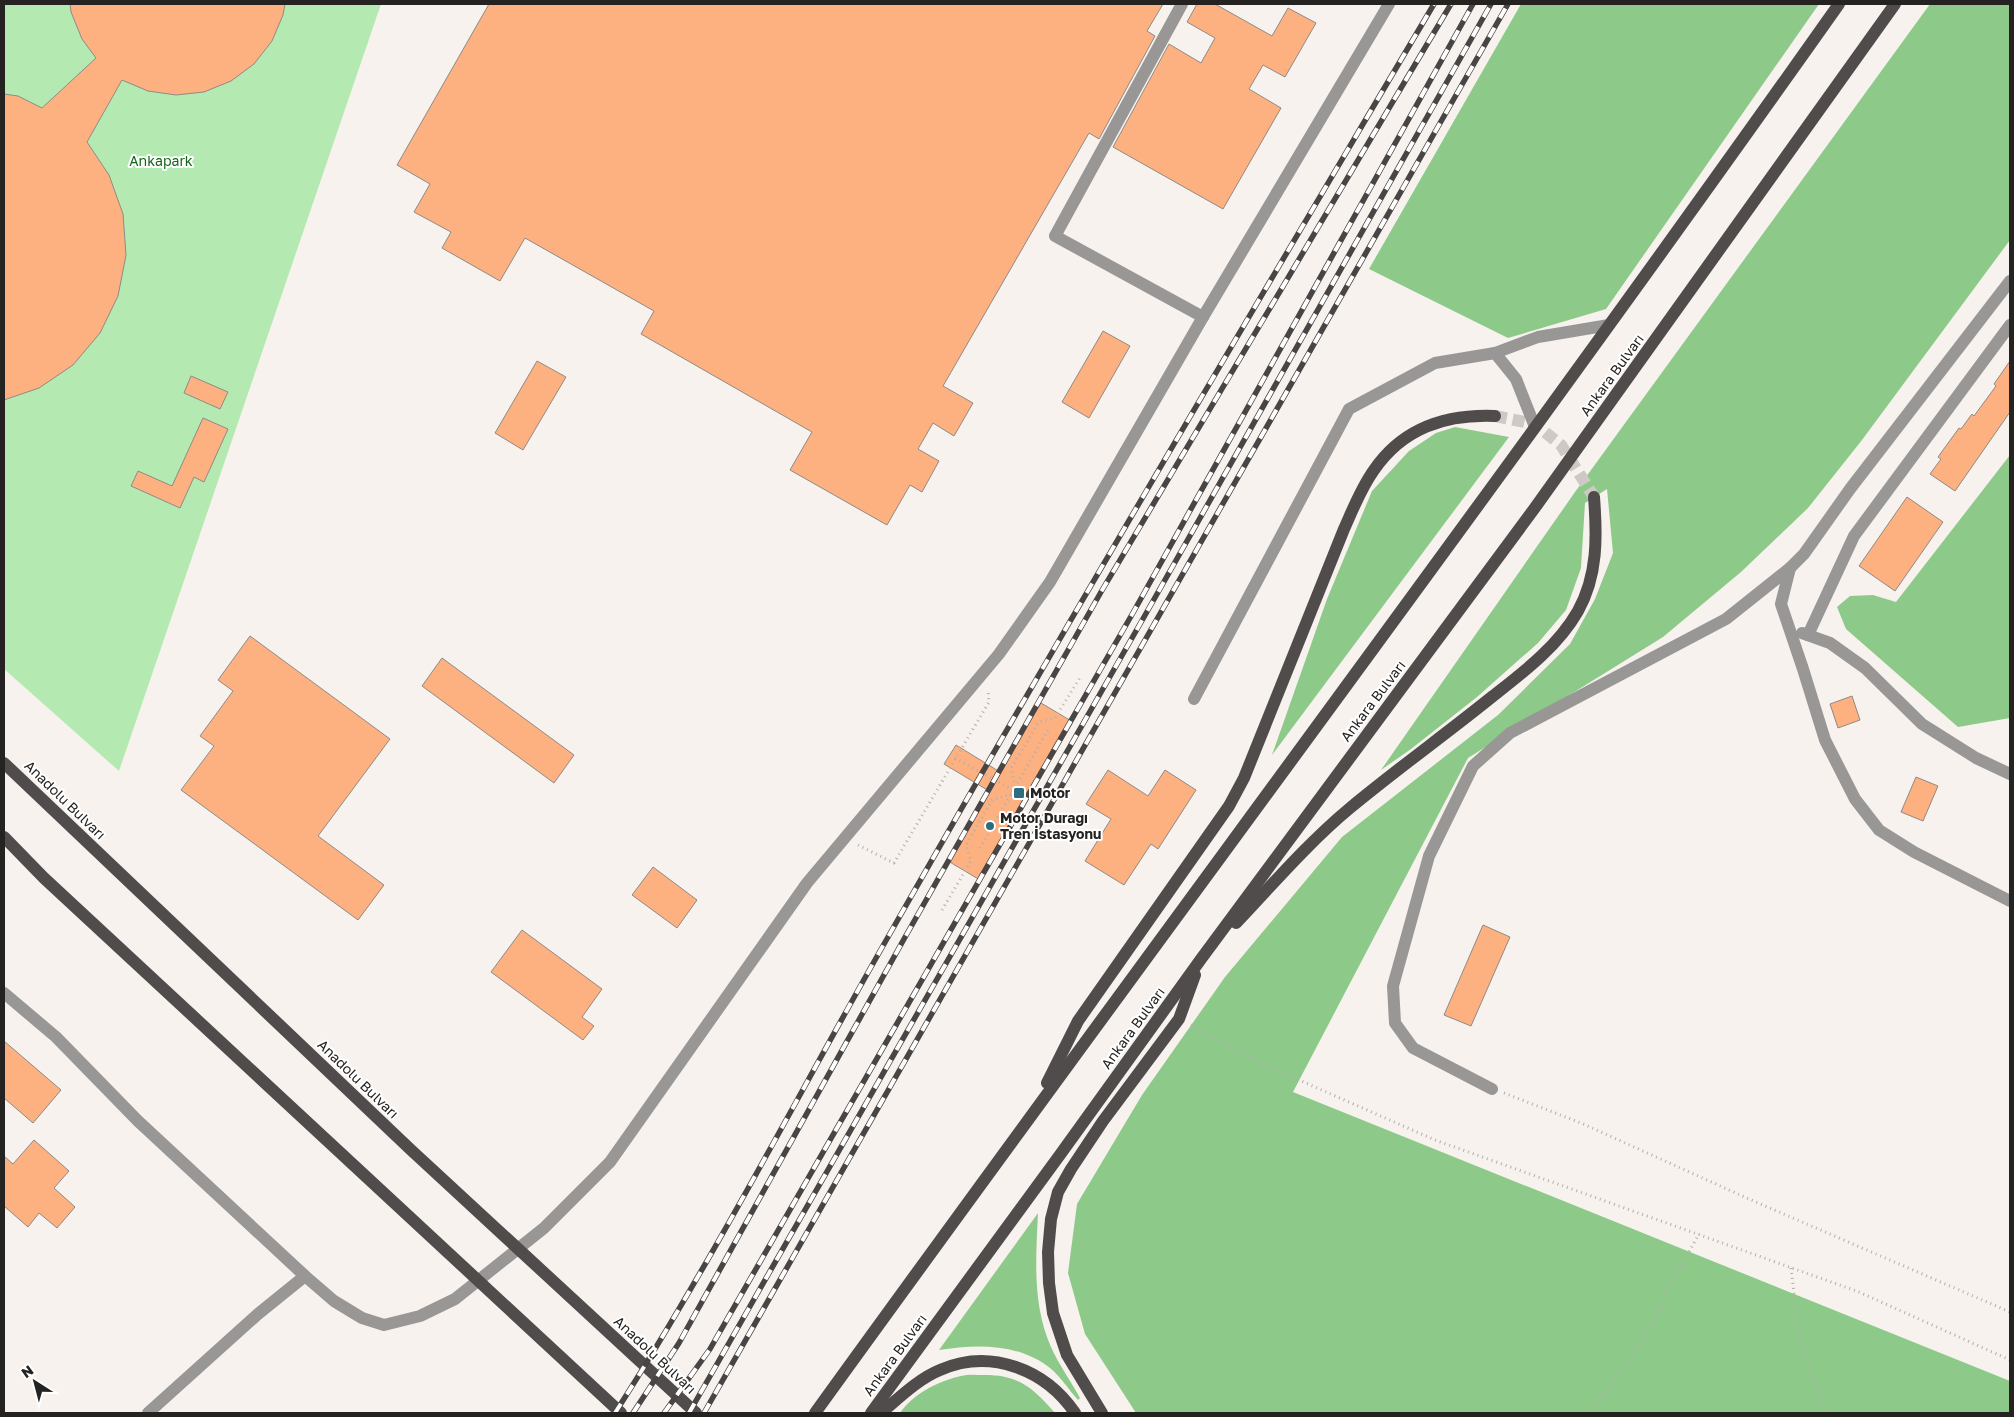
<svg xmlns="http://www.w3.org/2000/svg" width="2014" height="1417" viewBox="0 0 2014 1417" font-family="'Golos Text',sans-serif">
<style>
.green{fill:#b4eab1}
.forest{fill:#8dca8a}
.building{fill:#fdb080;stroke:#8f8a87}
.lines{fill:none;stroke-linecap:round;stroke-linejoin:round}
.major-tunnel{stroke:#cdc9c5;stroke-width:12;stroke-dasharray:12 6;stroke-linecap:butt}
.path{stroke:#b3afac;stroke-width:3;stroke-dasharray:1 4;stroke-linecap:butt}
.minor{stroke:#999696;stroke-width:12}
.major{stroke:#514c4c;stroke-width:12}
.rail-casing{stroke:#484544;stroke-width:5.5}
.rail{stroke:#fff;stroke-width:4;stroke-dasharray:11;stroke-linecap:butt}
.poi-dot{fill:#2d6c81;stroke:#fff;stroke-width:2}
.labels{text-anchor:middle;stroke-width:4;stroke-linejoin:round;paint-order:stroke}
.park-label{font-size:14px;fill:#106816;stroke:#fff}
.street-label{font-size:14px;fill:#252322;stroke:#fff}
.poi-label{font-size:14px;font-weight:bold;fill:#252322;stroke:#fff;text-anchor:start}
</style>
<rect width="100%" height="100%" fill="#f7f2ee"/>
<path class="green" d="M4 4H381L119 771 4 669Z"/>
<g class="forest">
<path d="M1521 4H1819L1606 309 1508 338 1369 269Z"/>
<path d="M1930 4H2010V240L1862 440 1808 508 1741 572 1663 637 1468 758 1293 1092 2010 1381V1413H1136L1085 1334 1068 1273 1077 1204 1142 1095 1225 977 1342 837 1498 715 1570 644 1595 599 1613 553 1607 489 1585 503 1581 568 1566 610 1538 643 1477 697 1411 749 1381 770 1575 492Z"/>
<path d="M1455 427 1509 437 1272 755 1327 599 1372 491 1409 451 1436 433Z"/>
<path d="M2010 455V718L1958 727 1846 629 1837 607 1850 596 1873 595 1896 602Z"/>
<path d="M1038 1213C1036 1258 1032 1304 1051 1347 1059 1365 1071 1381 1080 1398L1078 1400C1069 1390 1060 1376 1050 1368 1018 1343 976 1344 939 1350Z"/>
<path d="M985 1375C1019 1375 1033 1388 1055 1413H900C913 1394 938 1381 961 1376 968 1374 977 1375 985 1375Z"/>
</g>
<g class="building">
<path d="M70 4H285L283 15 272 41 254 64 231 81 204 92 176 95 148 91 122 80 87 142 109 175 123 214 126 255 118 296 100 333 73 365 39 388 4 400V94L18 96 42 108 96 58 82 39 71 12Z"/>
<path d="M489 4H1163L1147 31 1155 36 1099 139 1089 133 943 386 973 403 954 436 933 423 918 449 939 461 922 492 910 485 887 525 790 470 812 432 641 334 654 311 525 238 500 281 442 248 451 232 414 212 430 184 397 165Z"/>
<path d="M1197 4H1215L1272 36 1288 8 1316 23 1285 77 1263 65 1249 89 1281 108 1223 209 1113 147 1169 44 1201 63 1215 38 1187 22Z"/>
<path d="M1103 331 1130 346 1089 418 1062 402Z"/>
<path d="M537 361 566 377 523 450 495 433Z"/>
<path d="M2010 361V412L1955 491 1930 474 1941 459 1938 457 1959 428 1961 429 1972 414 1974 416 1996 386 1994 384Z"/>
<path d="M191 376 228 392 220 409 184 393Z"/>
<path d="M203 418 228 429 204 482 194 477 180 508 131 486 138 471 172 486Z"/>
<path d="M1907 497 1943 522 1895 591 1859 566Z"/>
<path d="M250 636 390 739 318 836 384 885 358 920 181 790 214 746 200 736 233 691 218 680Z"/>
<path d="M442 658 574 755 554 783 422 686Z"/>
<path d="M1852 696 1860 720 1838 728 1830 704Z"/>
<path d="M1041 703 1073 722 980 880 948 861 989 791 944 764 956 745 1000 772Z"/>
<path d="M1108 770 1148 796 1165 770 1196 790 1158 849 1151 844 1124 885 1085 861 1111 819 1086 804Z"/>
<path d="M1916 777 1938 786 1923 821 1901 812Z"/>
<path d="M653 867 697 900 677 928 632 895Z"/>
<path d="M1483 925 1510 937 1471 1026 1444 1015Z"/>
<path d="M522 930 602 989 582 1017 594 1026 583 1040 491 972Z"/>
<path d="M4 1041 61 1090 33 1123 4 1098Z"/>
<path d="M34 1140 69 1171 54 1188 75 1207 57 1228 39 1213 28 1227 4 1206V1156L13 1164Z"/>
</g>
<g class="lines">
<path class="major-tunnel" d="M1495 416 1535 424 1561 445 1594 497"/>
<g class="path">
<path d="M955 758 1013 790"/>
<path d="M1015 787 1011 768 1039 722 1055 718 1081 676"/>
<path d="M858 845 894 863 989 702 988 690"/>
<path d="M980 848 1048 730"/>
<path d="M942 910 971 861 966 845 992 800 1011 794"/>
<path d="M1191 1025 1256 1061 1435 1140 1859 1292 2010 1360"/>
<path d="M1504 1093 1581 1123 1749 1199 2010 1312"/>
<path d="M1791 1268 1798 1326 1810 1372 1828 1413"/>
<path d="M1590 1413 1621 1369 1648 1333 1671 1284 1699 1234"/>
</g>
<g class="minor">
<path d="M1182 4 1055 236 1203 317"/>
<path d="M1495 353 1516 379 1535 427"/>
<path d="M1790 568 1781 604 1803 669 1825 740 1855 799 1879 830 1914 852 2010 901"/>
<path d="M1802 633 1830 643 1865 668 1922 724 1976 758 2010 774"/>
<path d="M1808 635 1854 536 2010 325"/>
<path d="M1194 699 1349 409 1435 363 1495 353 1538 337 1609 325"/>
<path d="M4 993 56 1037 138 1121 305 1276 334 1301 362 1318 384 1325 420 1316 455 1299 544 1228 610 1162 807 883 999 654 1050 582 1203 317 1389 4"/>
<path d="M1492 1089 1413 1048 1395 1023 1393 986 1429 856 1473 766 1510 733 1726 619 1790 568 1804 554 1850 489 2010 281"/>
<path d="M148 1413 258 1314 305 1276"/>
</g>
<g class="major">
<path d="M4 763 410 1149 696 1413"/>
<path d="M4 837 44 878 621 1413"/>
<path d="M1236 923C1273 884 1309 842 1350 808 1397 769 1446 734 1493 696 1525 671 1558 646 1578 611 1598 575 1597 536 1594 497"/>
<path d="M1047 1083 1078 1021 1229 806 1244 778 1344 529C1353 509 1361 488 1374 470 1403 428 1445 414 1495 416"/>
<path d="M815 1413C1155 942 1504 478 1839 4"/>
<path d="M871 1413 1062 1152 1201 959 1534 509 1895 4"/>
<path d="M881 1413C899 1398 918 1379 940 1370 990 1348 1045 1369 1075 1413"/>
<path d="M1102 1413 1067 1355 1053 1313 1049 1283 1048 1252 1051 1219 1058 1192 1071 1169 1103 1121 1179 1019 1195 975"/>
</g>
<defs>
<g id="rail">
<path d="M615 1413C715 1257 800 1091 892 930 1069 619 1252 312 1434 4"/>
<path d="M633 1413 679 1343 904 939 1101 592 1451 4"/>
<path d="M664 1413 710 1349 1134 611 1473 4"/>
<path d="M689 1413 1144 617 1491 4"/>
<path d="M704 1413 1508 4"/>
</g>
</defs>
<use href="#rail" class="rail-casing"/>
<use href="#rail" class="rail"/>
</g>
<g class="poi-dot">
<rect x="1013" y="787" width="12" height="12" rx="2.5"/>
<circle cx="990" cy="826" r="5"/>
</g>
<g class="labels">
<g class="park-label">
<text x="161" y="166">Ankapark</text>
</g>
<g class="street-label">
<text transform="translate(1612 375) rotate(-54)" y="5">Ankara Bulvarı</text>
<text transform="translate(1373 701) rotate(-53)" y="5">Ankara Bulvarı</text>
<text transform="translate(65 800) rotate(44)" y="5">Anadolu Bulvarı</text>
<text transform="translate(1133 1028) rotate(-54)" y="5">Ankara Bulvarı</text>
<text transform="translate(358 1079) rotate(44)" y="5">Anadolu Bulvarı</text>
<text transform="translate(655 1355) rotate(43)" y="5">Anadolu Bulvarı</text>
<text transform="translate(895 1355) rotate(-54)" y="5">Ankara Bulvarı</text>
</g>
<g class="poi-label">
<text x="1030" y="798">Motor</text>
<text x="1000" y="823">Motor Durağı<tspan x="1000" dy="16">Tren İstasyonu</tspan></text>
</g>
</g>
<rect width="2014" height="1417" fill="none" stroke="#252322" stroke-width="10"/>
<g transform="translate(35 1382) rotate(324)" stroke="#ffffff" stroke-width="4" paint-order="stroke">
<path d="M0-4L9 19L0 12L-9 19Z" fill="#252322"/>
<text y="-8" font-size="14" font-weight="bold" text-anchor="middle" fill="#252322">N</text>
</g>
</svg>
